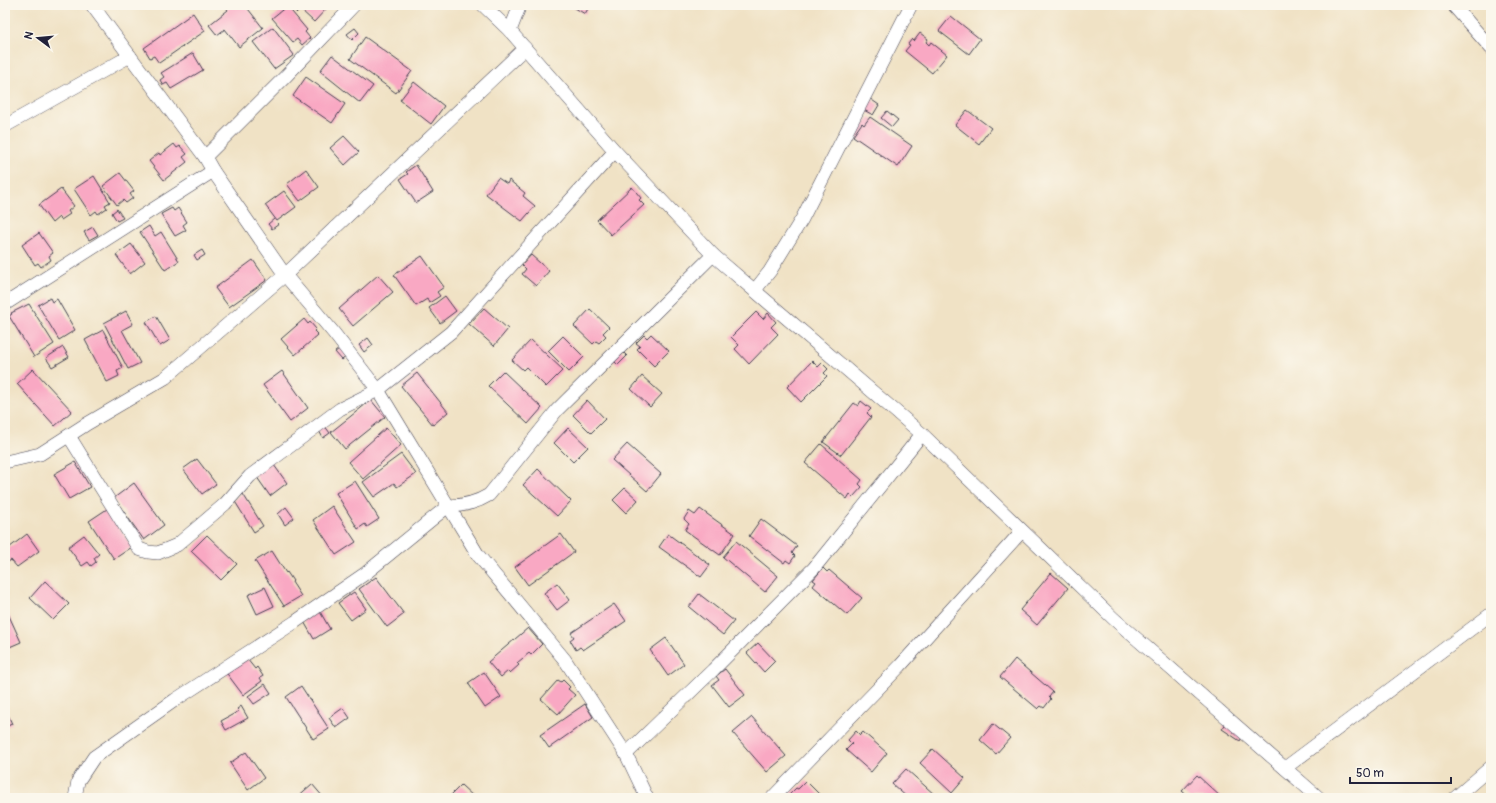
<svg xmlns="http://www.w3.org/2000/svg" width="1496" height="803" viewBox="0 0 1496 803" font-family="Pangolin,sans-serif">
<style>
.building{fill:#f9a8c3}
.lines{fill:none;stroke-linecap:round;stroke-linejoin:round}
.minor-casing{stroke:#413f50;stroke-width:14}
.minor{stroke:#fff;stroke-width:13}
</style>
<rect width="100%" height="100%" fill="#fbf7ec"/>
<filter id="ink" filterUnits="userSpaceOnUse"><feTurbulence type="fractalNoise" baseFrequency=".025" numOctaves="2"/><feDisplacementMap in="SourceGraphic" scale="8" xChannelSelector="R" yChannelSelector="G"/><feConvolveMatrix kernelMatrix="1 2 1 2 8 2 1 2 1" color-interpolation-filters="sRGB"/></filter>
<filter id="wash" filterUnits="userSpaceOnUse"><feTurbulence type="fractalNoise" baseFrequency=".012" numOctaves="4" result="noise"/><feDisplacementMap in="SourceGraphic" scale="16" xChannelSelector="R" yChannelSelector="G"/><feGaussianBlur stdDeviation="0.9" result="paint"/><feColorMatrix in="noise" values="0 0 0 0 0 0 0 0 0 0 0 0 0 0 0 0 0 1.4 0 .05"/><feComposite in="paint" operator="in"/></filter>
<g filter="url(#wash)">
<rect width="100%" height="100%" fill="#f0e2c5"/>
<g id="blocks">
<g class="building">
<path d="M224 5H245L263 28 239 47 225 29 217 35 209 25 228 10Z"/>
<path d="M289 5H322L326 9 314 22 300 9 297 13Z"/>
<path d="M570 5H590L585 14Z"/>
<path d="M287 6 307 30 305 32 310 38 302 45 297 39 293 42 272 18Z"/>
<path d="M193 13 205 31 159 63 154 56 150 58 144 48Z"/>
<path d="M951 16 980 39 969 54 939 31Z"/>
<path d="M273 27 294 55 274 69 253 42Z"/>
<path d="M355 28 359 33 352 40 347 34Z"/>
<path d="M920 33 928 39 926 42 929 45 931 42 947 55 932 73 905 51 910 45 908 44 912 39 914 41Z"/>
<path d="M365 37 412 71 396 93 350 59Z"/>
<path d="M193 53 203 70 171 89 167 83 163 85 160 80 164 77 161 73Z"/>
<path d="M332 55 373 86 360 103 320 71Z"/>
<path d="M306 77 345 104 332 123 293 96Z"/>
<path d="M414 82 444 106 431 124 400 100Z"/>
<path d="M869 98 879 105 873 115 862 109Z"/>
<path d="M967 110 991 128 979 144 955 125Z"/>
<path d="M887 111 898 120 892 127 881 118Z"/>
<path d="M870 117 912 146 898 167 853 136 862 123 864 125Z"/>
<path d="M344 136 359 152 345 165 330 148Z"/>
<path d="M174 144 177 148 180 146 187 154 183 157 187 162 164 180 149 161 159 153 160 155Z"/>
<path d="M416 165 433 192 416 203 400 179 408 174 406 172Z"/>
<path d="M306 169 319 187 300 201 287 184Z"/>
<path d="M120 173 134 191 130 194 133 198 126 203 123 200 117 205 103 186Z"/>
<path d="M94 176 110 202 105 205 107 208 98 214 96 211 91 215 74 189Z"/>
<path d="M498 178 507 184 509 180 525 193 523 196 535 206 522 221 486 194Z"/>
<path d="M632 187 641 198 639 200 644 205 611 235 597 220Z"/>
<path d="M61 189 74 206 68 211 70 214 61 220 59 217 52 223 39 205Z"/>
<path d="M284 191 296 207 277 221 265 205Z"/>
<path d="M172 208 174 211 178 208 187 222 183 225 186 230 175 236 161 214Z"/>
<path d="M117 209 123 218 117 221 112 213Z"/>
<path d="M274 219 279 224 272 229 268 224Z"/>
<path d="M149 226 155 236 161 232 179 261 165 270 140 232Z"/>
<path d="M93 227 98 235 89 240 84 232Z"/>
<path d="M39 233 53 253 49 256 51 260 41 267 38 263 35 265 22 245Z"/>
<path d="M131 244 145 262 130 274 116 255Z"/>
<path d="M202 250 205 255 197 260 194 255Z"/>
<path d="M531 255 549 271 536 286 522 274 526 269 522 265Z"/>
<path d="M422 256 444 287 437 292 440 296 429 303 427 299 416 306 394 275Z"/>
<path d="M253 260 267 280 229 307 215 288Z"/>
<path d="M378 275 393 292 353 326 339 309Z"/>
<path d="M445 296 456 311 440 323 429 308Z"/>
<path d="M50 298 52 302 57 299 75 330 59 340 38 305Z"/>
<path d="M29 304 54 344 34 357 9 316 12 314 11 313Z"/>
<path d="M484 308 508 329 494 346 469 324Z"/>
<path d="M590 309 609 327 603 333 606 336 599 343 596 341 593 344 574 326Z"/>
<path d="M126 311 133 324 122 330 140 363 128 369 104 323Z"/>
<path d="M756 312 763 319 768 313 776 322 771 327 778 334 749 364 735 349 739 345 731 337Z"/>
<path d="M156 316 170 340 160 346 146 322Z"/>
<path d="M304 319 308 324 310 322 316 329 314 331 318 335 295 355 281 339Z"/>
<path d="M103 330 123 368 117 371 119 376 107 382 85 340Z"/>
<path d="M651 334 669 351 654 366 637 349 640 346 636 343 644 335 647 338Z"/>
<path d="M563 336 584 357 569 372 548 351Z"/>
<path d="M368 338 373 345 364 352 359 345Z"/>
<path d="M531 340 563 370 546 387 526 367 523 370 512 360Z"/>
<path d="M63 347 69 357 52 367 46 358Z"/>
<path d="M342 347 348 355 342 360 335 352Z"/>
<path d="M620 349 627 356 618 365 611 358Z"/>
<path d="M812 361 818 367 822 363 828 369 824 373 827 376 801 402 787 387Z"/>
<path d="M33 369 72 411 55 426 17 384Z"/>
<path d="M282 371 308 408 290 422 263 385Z"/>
<path d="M503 371 542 408 528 424 488 386Z"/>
<path d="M417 373 448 412 433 425 401 386Z"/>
<path d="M642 376 662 394 650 407 631 389Z"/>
<path d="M371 400 385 417 345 449 331 432Z"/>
<path d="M587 400 605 419 591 433 573 415Z"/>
<path d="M861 401 871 409 867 413 871 417 841 455 823 442 854 403 858 406Z"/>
<path d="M324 425 330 433 323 438 318 429Z"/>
<path d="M386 428 401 445 363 479 348 462Z"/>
<path d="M568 428 588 447 573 462 554 443Z"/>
<path d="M627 444 661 474 647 491 612 460Z"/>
<path d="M821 444 862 480 859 484 862 487 853 497 850 494 847 499 805 463Z"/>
<path d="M401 454 416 474 397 487 394 483 374 497 363 482Z"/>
<path d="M197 459 216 484 202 494 183 469Z"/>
<path d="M271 461 287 483 270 496 254 473Z"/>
<path d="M75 462 90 487 69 499 54 474Z"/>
<path d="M538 469 571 501 557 516 523 485Z"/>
<path d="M355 481 379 519 367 527 365 524 358 529 336 493Z"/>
<path d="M134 483 164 525 144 540 114 498Z"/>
<path d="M625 488 638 500 626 513 613 500Z"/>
<path d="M243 494 263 526 254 532 234 500Z"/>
<path d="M332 506 356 542 336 555 313 520Z"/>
<path d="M286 507 294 518 285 525 278 514Z"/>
<path d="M107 509 132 547 114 559 89 521Z"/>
<path d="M700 509 735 534 720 555 685 530 689 524 684 519 689 511 695 515Z"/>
<path d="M761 519 797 546 792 553 795 556 790 563 786 560 784 563 749 536Z"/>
<path d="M27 534 39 551 17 567 11 560 8 562 5 558V551Z"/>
<path d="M561 534 574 552 528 585 515 567Z"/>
<path d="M668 534 710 565 701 577 659 547Z"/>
<path d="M84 535 99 554 94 558 96 562 91 566 88 562 82 566 68 547Z"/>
<path d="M207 535 237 564 221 580 191 551Z"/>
<path d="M736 541 778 576 765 592 723 557Z"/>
<path d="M272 551 286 573 287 572 293 581 292 582 301 596 284 606 255 561Z"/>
<path d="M823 568 827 572 829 570 862 598 847 615 813 586 816 582 813 580Z"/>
<path d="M1051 573 1068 588 1037 625 1020 610Z"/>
<path d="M376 577 404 614 387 627 359 589Z"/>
<path d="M45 581 69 604 53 620 30 598Z"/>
<path d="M557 583 570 600 557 610 544 593Z"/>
<path d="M265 587 274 606 257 614 248 595Z"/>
<path d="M354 592 366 609 351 620 338 603Z"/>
<path d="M699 594 734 621 723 635 689 607Z"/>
<path d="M614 604 626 621 583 650 580 647 576 650 570 640 574 637 571 633Z"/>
<path d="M5 607 21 642 5 649Z"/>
<path d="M319 610 330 629 314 639 303 620Z"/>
<path d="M528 628 542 644 531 655 529 653 517 663 519 665 510 673 508 671 501 677 488 662Z"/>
<path d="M666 638 684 664 668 676 650 650Z"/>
<path d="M758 643 775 661 764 672 747 653Z"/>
<path d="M247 659 255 669 257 667 263 676 260 678 262 681 243 695 225 671Z"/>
<path d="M1015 659 1053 692 1049 697 1051 699 1044 708 1041 706 1038 709 1000 677Z"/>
<path d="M725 669 745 695 729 707 712 685 719 680 716 676Z"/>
<path d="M484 672 501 697 485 708 468 683Z"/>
<path d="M558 680 561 682 563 680 570 687 568 689 575 695 558 714 541 699Z"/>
<path d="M265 684 271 693 254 704 248 696Z"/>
<path d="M301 686 329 729 313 739 286 697Z"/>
<path d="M585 704 593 717 549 748 540 735Z"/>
<path d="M241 706 248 718 226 730 221 721 239 711 237 709Z"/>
<path d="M5 708 12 724 5 727Z"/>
<path d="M343 708 350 718 336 728 329 718Z"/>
<path d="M752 717 786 756 767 772 733 733Z"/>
<path d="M1227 722 1244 734 1240 741 1222 729Z"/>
<path d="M993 724 1010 738 996 754 980 740Z"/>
<path d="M856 731 860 735 863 732 887 753 871 772 846 750 852 744 848 740Z"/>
<path d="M933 749 965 778 952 793 920 763Z"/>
<path d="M246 752 264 778 248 790 230 763Z"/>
<path d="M906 769 935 795 932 798H908L892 784Z"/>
<path d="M1197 775 1222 798H1190L1182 791Z"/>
<path d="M806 781 823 798H792L789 795 796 788 798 789Z"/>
<path d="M312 784 324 798H296Z"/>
<path d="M461 785 475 798H448Z"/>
</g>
</g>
</g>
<g filter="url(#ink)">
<use href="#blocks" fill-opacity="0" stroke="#413f50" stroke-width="1"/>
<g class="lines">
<defs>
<g id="minor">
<path d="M92 5 205 157 213 171 285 275 333 332 378 390 478 555 565 660 626 754 647 798"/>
<path d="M483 5 510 31 615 151 713 255 922 434 1114 619 1319 798"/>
<path d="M1453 5 1491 48"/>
<path d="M510 31 520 5"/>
<path d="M5 126 130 56"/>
<path d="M205 157 285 77 354 5"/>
<path d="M755 290 770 271 802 219 911 5"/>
<path d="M5 304 213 171"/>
<path d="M69 436 139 549 148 552 158 553 177 545 225 504 250 476 340 409 378 390 451 332 615 151"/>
<path d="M5 462 40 454 85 425 165 378 285 275 525 48"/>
<path d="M626 754 713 670 814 568 922 434"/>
<path d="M1285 768 1491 614"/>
<path d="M75 798 78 781 94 757 175 700 295 622 366 573 448 506C463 506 476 503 489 495L557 410 713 255"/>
<path d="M772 798 900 666 1022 531"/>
<path d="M1455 798 1491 767"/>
</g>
</defs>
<use href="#minor" class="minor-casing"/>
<use href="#minor" class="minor"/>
</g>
</g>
<rect width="1496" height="803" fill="none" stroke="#fbf7ec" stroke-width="20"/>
<g transform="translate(38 38) rotate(286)" stroke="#fbf7ec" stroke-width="3" paint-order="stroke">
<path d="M0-3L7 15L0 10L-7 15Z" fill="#22223b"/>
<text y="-6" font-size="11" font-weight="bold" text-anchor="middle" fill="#22223b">N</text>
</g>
<path d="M1350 777v6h101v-6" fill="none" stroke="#22223b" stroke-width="2"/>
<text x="1356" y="777" font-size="12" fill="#22223b" stroke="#fbf7ec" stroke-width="3" paint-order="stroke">50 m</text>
</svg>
